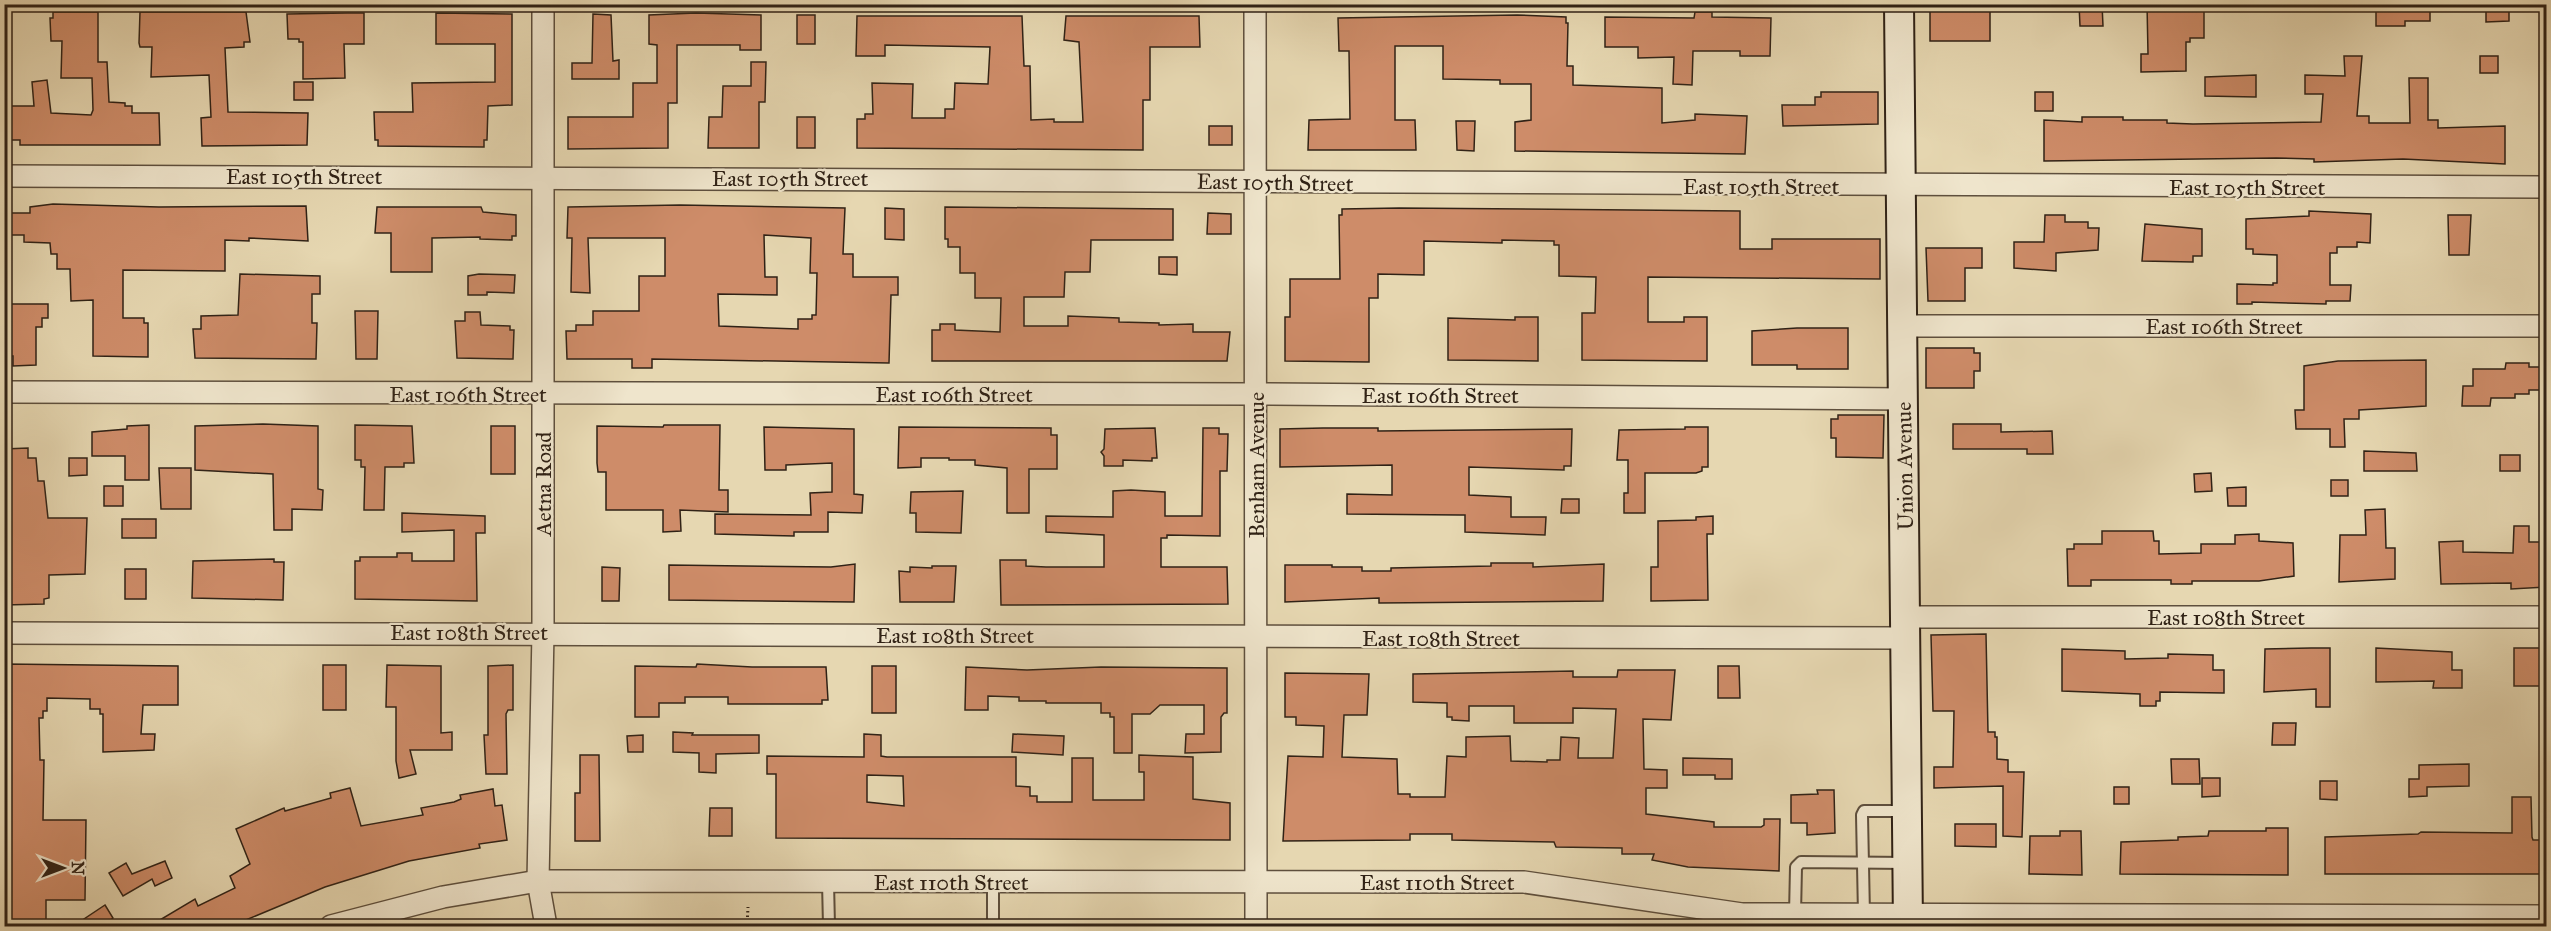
<svg xmlns="http://www.w3.org/2000/svg" width="2551" height="931" viewBox="0 0 2551 931" font-family="'IM FELL Great Primer',serif">
<style>
.building{fill:#ce8c69;stroke:#302216;stroke-width:1.5;fill-rule:evenodd}
.lines{fill:none;stroke-linecap:round;stroke-linejoin:round}
.service-casing{stroke:#5e4f3d;stroke-width:14}
.minor-casing{stroke:#5e4f3d;stroke-width:24}
.secondary-casing{stroke:#302216;stroke-width:32}
.path{stroke:#302216;stroke-width:3;stroke-dasharray:1.5 3;stroke-linecap:butt}
.service{stroke:#efe5cc;stroke-width:10}
.minor{stroke:#efe5cc;stroke-width:21}
.secondary{stroke:#efe5cc;stroke-width:28}
.labels{text-anchor:middle;stroke-width:4.5;stroke-linejoin:round;paint-order:stroke}
.street-label{font-size:22px;fill:#302216;stroke:#efe5cc}
</style>
<rect width="100%" height="100%" fill="#e6d7b1"/>
<filter id="stains"><feTurbulence type="fractalNoise" baseFrequency=".00333" numOctaves="4"/><feColorMatrix values="0 0 0 0 .2 0 0 0 0 .09 0 0 0 0 .02 0 0 0 .5 -.17"/></filter>
<radialGradient id="worn" r=".72"><stop offset=".6" stop-color="#630" stop-opacity="0"/><stop offset="1" stop-color="#630" stop-opacity=".3"/></radialGradient>
<g class="building">
<path d="M2079 4H2102L2103 26H2080Z"/>
<path d="M2147 4H2204V38H2190V42H2186V71L2141 72V54H2148Z"/>
<path d="M2376 4H2430V21H2405V26H2376Z"/>
<path d="M2486 4H2509V21L2486 22Z"/>
<path d="M1990 5V41H1930V6Z"/>
<path d="M53 12H98V62H107L109 102 125 103V106H132V113H159L160 145H20V140H4V106H34L32 82 47 80 51 113 91 115 93 110 92 78H61L62 41H51L50 18H53Z"/>
<path d="M140 12H246L250 42H244V47L225 48 228 112 308 113 307 145 202 146 201 118 211 117 209 75 151 77 152 47H140L139 43Z"/>
<path d="M1695 12H1712V17L1771 18 1770 56H1740V51H1693L1692 85 1673 84 1674 57 1638 58V47H1605V17L1694 18Z"/>
<path d="M347 13H364V44H344L345 78 303 79V42H299V39H288L287 14Z"/>
<path d="M436 13 512 14V105L488 106 487 140H484V147L378 146V140H375L374 112H413L412 83 495 82V44H436Z"/>
<path d="M696 13 761 15V50H740V45H677V103H668V148L568 149V117H633V83H657V45L649 44V15Z"/>
<path d="M593 14 611 15 613 61 619 60V79H572V63H592Z"/>
<rect x="797" y="15" width="18" height="29"/>
<path d="M1517 15 1566 17V23H1568L1567 66H1573V85L1662 88V123L1695 120V114L1747 116 1745 154 1515 151V122L1531 120V84H1500V80L1443 79V46H1395V120H1415L1416 150H1308L1309 120 1350 119 1349 51H1339L1338 18Z"/>
<path d="M857 16H1022L1024 66H1030L1031 120 1054 119V122H1083L1079 42 1064 40 1066 16H1199L1200 47H1150V100H1143V150L857 148V119H865V114H873L872 83 913 84 912 118H945V109H954L955 83 988 84 990 47 885 45V56H856Z"/>
<path d="M2344 56H2362L2357 116H2369V123H2410L2409 78H2428V120H2438V128L2505 126V164L2403 159 2314 162V159L2276 158 2044 161V120L2082 122V117H2123V120H2167V123L2193 124 2321 122 2323 94H2305V75L2345 76Z"/>
<rect x="2480" y="56" width="18" height="17"/>
<path d="M751 62H766L765 102H759V148H708L709 117H722L723 86H751Z"/>
<path d="M2256 75V97L2205 96V77Z"/>
<rect x="294" y="82" width="19" height="18"/>
<path d="M1821 92H1878V124L1783 126 1782 105H1815V97H1821Z"/>
<rect x="2035" y="92" width="18" height="19"/>
<rect x="797" y="117" width="18" height="31"/>
<path d="M1456 121H1475L1474 151 1457 150Z"/>
<rect x="1209" y="126" width="23" height="19"/>
<path d="M53 204 159 207 306 206 308 241 249 238V241L225 240V271L123 270V318H144V323H148V357L93 356V300L71 301 70 269H57V254H51L50 243 24 242V235H4V213H30V207Z"/>
<path d="M680 205 845 208 843 254H853V277H898V295H891L889 363 652 359V368H632V359H567L566 331H576V325H593V311H639V276H665V238H588L590 293 571 292 572 238H567L568 207ZM764 235 811 238 810 273H817L816 315H812V319H798V329L719 326 718 294 777 295V277H765Z"/>
<path d="M377 207H481L483 212 516 215V236H512V240L480 239V237L432 238V272H391V233H375Z"/>
<path d="M945 207 1173 209V240H1091L1090 272H1065L1064 297H1024V326H1068V316L1119 318V322L1159 323V325L1193 324V332H1230L1227 361H932V330H940V324H955V330L1000 332 1001 298H975V273H960V247H948V239H945Z"/>
<path d="M885 208 904 209V240L885 239Z"/>
<path d="M1399 208 1740 211V249H1772V239H1880V279L1648 277V322H1684V317H1707V361L1582 360V313H1595L1596 277 1559 276V245H1554V241L1502 240V243L1424 241V275L1378 274V298H1369V362L1285 361V317H1290V279H1340L1339 215H1342V209Z"/>
<path d="M2309 211 2371 214 2370 243 2357 242V247H2337V253H2330V285H2351L2350 301H2326V304L2252 302V304H2237V284L2273 285V283H2277V255L2253 254V249H2246V219L2309 216Z"/>
<path d="M1208 213 1231 214V234H1207Z"/>
<path d="M2045 215H2065V222H2088V228H2099L2098 250 2056 253V271L2014 268V242H2044Z"/>
<path d="M2448 215H2471L2469 255H2449Z"/>
<path d="M2145 224 2202 229V256H2193V262L2142 261Z"/>
<path d="M1926 248H1982V268H1965V301H1928Z"/>
<path d="M1159 257H1177V275L1159 274Z"/>
<path d="M240 274 320 276V294H312V323H317L316 359 195 358 193 329H201V316L238 315Z"/>
<path d="M479 274 515 275 514 293 487 292V295H468V276Z"/>
<path d="M4 304H48V318H42V327H36V365L13 366V356H4Z"/>
<path d="M355 311H378L377 359H356Z"/>
<path d="M465 312H480L481 325 510 326V330H514L513 359 457 358 455 321H465Z"/>
<path d="M1515 317H1538V361L1448 360V318L1515 320Z"/>
<path d="M1797 328H1848V369H1797V365H1752V331Z"/>
<path d="M1926 348H1974V353H1980V371H1974V388H1926Z"/>
<path d="M2426 360V406L2359 410V419H2344L2345 447H2330V429H2296L2295 410H2304V366L2338 361Z"/>
<path d="M2506 363H2529V367H2547V390H2529V394H2515V398H2491L2490 406H2462L2463 386H2473V369H2505Z"/>
<path d="M1838 415H1884L1883 458 1836 457V438H1831V419H1838Z"/>
<path d="M263 424 318 426V489L323 490 322 510 292 509V530H274L273 474 195 470V426Z"/>
<path d="M1953 424H2001V432L2052 431 2053 454H2027V449H1953Z"/>
<path d="M149 425V480H125V456H92V432L127 429V426Z"/>
<path d="M355 425 412 426 414 463H404V467H385L384 510H364L365 467H361V460H355Z"/>
<path d="M664 425H720L719 490H728V512L680 510 681 531 663 532V510H606V472H598L597 463V426L663 427Z"/>
<rect x="491" y="426" width="24" height="48"/>
<path d="M764 427 854 429V494L863 495 862 513 828 512V532H794V536L715 534V514L811 515 810 493 832 492V463L786 465V470H765Z"/>
<path d="M899 427 1051 428V435H1057V469H1029V513H1007V468L975 465V460H949V458H921V467L898 468Z"/>
<path d="M1685 427H1708V467H1702V471L1696 473H1645V513H1624V493H1628V460H1617L1619 430 1685 429Z"/>
<path d="M1155 428 1157 458H1152V461L1123 460V466H1104V456L1101 452 1104 449 1105 429Z"/>
<path d="M1203 428H1219V434H1228L1227 471H1220V536L1167 535V538H1161V567H1227L1228 604 1001 605 1000 560H1026V566L1046 567H1104V535L1046 532V516L1113 517V491L1131 490 1165 492V516H1202Z"/>
<path d="M1323 428H1378V431L1572 429 1571 466H1564V470L1469 467V495L1511 497V517H1546L1545 535 1465 532V515H1460L1347 514V494L1392 495V465L1280 467V429Z"/>
<path d="M28 448V458H36L38 481H44L48 518H87L85 574 49 575V598L44 599V604L4 605V449Z"/>
<path d="M2364 451 2416 453 2417 471H2364Z"/>
<rect x="2500" y="455" width="20" height="16"/>
<path d="M69 458H87V475L69 476Z"/>
<path d="M159 468H191V509H161Z"/>
<path d="M2211 473 2212 491 2195 492 2194 474Z"/>
<rect x="2331" y="480" width="17" height="16"/>
<rect x="104" y="486" width="19" height="20"/>
<path d="M2246 487V506H2228L2227 488Z"/>
<path d="M963 491 961 533 916 532V513H910L911 492Z"/>
<path d="M1562 499H1579V513H1561Z"/>
<path d="M2385 509 2386 548H2395V579L2339 582 2340 535H2366L2365 510Z"/>
<path d="M402 513 485 516V533H476L477 601 355 599V561H360V557H397V553H412V561H454V530L402 532Z"/>
<path d="M1713 516V534H1707L1708 600 1651 601V567H1658V521L1696 520V517Z"/>
<rect x="122" y="519" width="34" height="19"/>
<path d="M2514 526H2529V542H2547V587L2511 589V583L2441 584 2439 542 2463 541V552L2513 553Z"/>
<path d="M2102 531H2153L2154 541H2159V554L2201 553V544H2235V535L2259 534V541L2293 543 2294 576 2259 581H2192V584H2171V580H2091V586H2068L2067 549H2074V544H2102Z"/>
<path d="M274 559V562H284L283 600 192 598 193 561Z"/>
<path d="M1491 563H1533V567L1604 564 1603 601 1379 603V598L1285 602V565H1332V567H1362V571H1391V568L1491 566Z"/>
<path d="M855 564 854 602 669 600V565L831 567Z"/>
<path d="M932 566H956L954 602H900L899 571 910 572V567L932 568Z"/>
<path d="M602 567 620 568 619 601H602Z"/>
<rect x="125" y="569" width="21" height="30"/>
<path d="M1986 634 1988 732H1995V737H1997V759L2008 760V772H2024L2022 837 2003 836V786L1934 788V767H1953L1954 711H1933L1931 635Z"/>
<path d="M2311 648H2330V707H2316V689L2264 692 2265 649Z"/>
<path d="M2376 648 2452 652V670H2462V688H2433L2434 681 2376 682Z"/>
<rect x="2514" y="648" width="33" height="38"/>
<path d="M2062 649 2125 651V659L2168 658V654L2213 655V670H2224V693L2160 692V701H2156V706H2140V694L2062 691Z"/>
<path d="M4 664 178 666V705H143L141 734H155L154 750 103 752V714H100V709H90V699L47 698V711H43V718H39L40 760H44L43 820H86L85 900H46V927H5Z"/>
<path d="M697 664 752 667H826L828 700H822V704H728V697H685V703H659V717H635V666L696 667Z"/>
<rect x="323" y="665" width="23" height="45"/>
<path d="M387 665 441 666V733L452 732V750H410L416 774 399 778 396 761V707H386Z"/>
<path d="M513 665V710H508L506 714 507 774H486L484 735H488V666Z"/>
<rect x="872" y="666" width="24" height="47"/>
<path d="M1718 666H1739L1740 698H1718Z"/>
<path d="M966 667 1027 670 1101 667 1227 668V713H1224L1221 717V752L1185 753 1186 734H1204V705H1160L1150 714H1132V753H1114V717H1110V713H1101V703H1046V701H1019V697L988 696V710H965Z"/>
<path d="M1618 670H1675L1671 720 1643 719 1644 769 1667 770V788H1646V814L1714 822V827H1761L1764 825V819H1780L1779 871 1688 867 1652 860 1654 854H1622V848L1556 847 1554 842 1452 840V834H1410V840L1283 841 1288 756 1323 757 1324 726 1296 725V717H1285V673L1369 674 1367 715H1344L1342 757 1397 759 1398 794H1410V797H1445L1447 756 1466 757V737L1510 736 1511 761 1547 762V760H1560L1561 737 1579 738 1578 758H1613L1616 709 1573 708V723H1514V706H1469V721L1452 720V717H1447V703L1413 702V674L1573 671V677H1617Z"/>
<path d="M2273 723H2296L2295 745H2272Z"/>
<path d="M673 732 693 733 692 735H759V753L716 754V773L699 772V753L673 752Z"/>
<path d="M864 734 881 735V756L887 757H1016V786L1030 787V796H1037V802H1072V758H1093V800H1144V772H1139V755L1193 757V799L1230 803V840L776 838V774H767V756L864 757ZM867 775 903 776 904 806 867 802Z"/>
<path d="M1013 734 1064 736 1063 755 1012 752Z"/>
<path d="M643 735V752H628L627 736Z"/>
<path d="M580 755H599L600 841H575V793H580Z"/>
<path d="M1683 758 1732 759V779H1715V775H1683Z"/>
<path d="M2171 759H2199L2200 784H2172Z"/>
<path d="M2469 764V786L2427 787V796L2409 797V779H2419V765Z"/>
<path d="M2202 778H2220V796L2202 797Z"/>
<path d="M2320 781H2337V800L2320 799Z"/>
<rect x="2114" y="787" width="15" height="17"/>
<path d="M350 788 361 826 423 815 421 808 454 802 461 799 460 795 493 789 495 806 502 805 507 840 479 844 480 848 409 861 325 887 241 922 243 927H148L195 899 198 906 235 888 230 876 250 864 236 829 284 808 285 811 331 798 330 793Z"/>
<path d="M1817 790H1834L1835 833 1807 835V823H1791V795L1818 794Z"/>
<path d="M2512 797H2531L2532 837 2533 840H2543V874H2325V837L2418 834 2421 832 2512 833Z"/>
<path d="M710 808H732V836H709Z"/>
<path d="M1955 824H1996V847L1955 846Z"/>
<path d="M2266 828H2288V875L2120 874 2121 842 2178 840V837L2208 836 2209 831H2266Z"/>
<path d="M2060 831H2081L2082 875 2029 874 2030 836H2060Z"/>
<path d="M165 861 172 878 155 886 152 879 123 896 109 873 126 863 132 874Z"/>
<path d="M105 905 113 918 100 927H72Z"/>
</g>
<g class="lines">
<defs>
<g id="service">
<path d="M828 882 829 926"/>
<path d="M993 882V926"/>
<path d="M1795 914 1796 867 1801 862 1908 863"/>
<path d="M1864 915 1862 815 1864 811H1907"/>
</g>
<g id="minor">
<path d="M543 4V632L538 881 546 926"/>
<path d="M1255 4 1256 926"/>
<path d="M4 176C852 176 1699 187 2546 187"/>
<path d="M1902 326H2546"/>
<path d="M4 392 1256 394 1903 399"/>
<path d="M1905 617H2546"/>
<path d="M4 633C638 632 1272 638 1905 638"/>
<path d="M331 926 443 897 538 881 1524 882 1742 914 2546 916"/>
</g>
<path id="secondary" d="M1899 4 1908 926"/>
</defs>
<use href="#service" class="service-casing"/>
<use href="#minor" class="minor-casing"/>
<use href="#secondary" class="secondary-casing"/>
<path class="path" d="M747 926 748 907"/>
<use href="#service" class="service"/>
<use href="#minor" class="minor"/>
<use href="#secondary" class="secondary"/>
</g>
<g class="labels">
<g class="street-label">
<text x="304" y="184">East 105th Street</text>
<text x="790" y="186">East 105th Street</text>
<text transform="translate(1275 182) rotate(1)" y="8">East 105th Street</text>
<text x="1761" y="194">East 105th Street</text>
<text x="2247" y="195">East 105th Street</text>
<text x="2224" y="334">East 106th Street</text>
<text x="468" y="402">East 106th Street</text>
<text x="954" y="402">East 106th Street</text>
<text x="1440" y="403">East 106th Street</text>
<text transform="translate(1256 465) rotate(-90)" y="8">Benham Avenue</text>
<text transform="translate(1904 466) rotate(-91)" y="8">Union Avenue</text>
<text transform="translate(543 484) rotate(-90)" y="8">Aetna Road</text>
<text x="2226" y="625">East 108th Street</text>
<text x="469" y="640">East 108th Street</text>
<text x="955" y="643">East 108th Street</text>
<text x="1441" y="646">East 108th Street</text>
<text x="951" y="890">East 110th Street</text>
<text x="1437" y="890">East 110th Street</text>
</g>
</g>
<rect width="2551" height="931" fill="none" stroke="#e6d7b1" stroke-width="24"/>
<rect x="6" y="6" width="2539" height="919" fill="none" stroke="#302216" stroke-width="3"/>
<rect x="12" y="12" width="2527" height="907" fill="none" stroke="#302216" stroke-width="1.5"/>
<g transform="translate(63 868) rotate(90)" stroke="#efe5cc" stroke-width="4.5" paint-order="stroke">
<path d="M0-4.5L10 22L0 15L-10 22Z" fill="#302216"/>
<text y="-9" font-size="16" font-weight="bold" text-anchor="middle" fill="#302216">N</text>
</g>
<rect width="100%" height="100%" filter="url(#stains)"/>
<rect width="100%" height="100%" fill="url(#worn)"/>
</svg>
